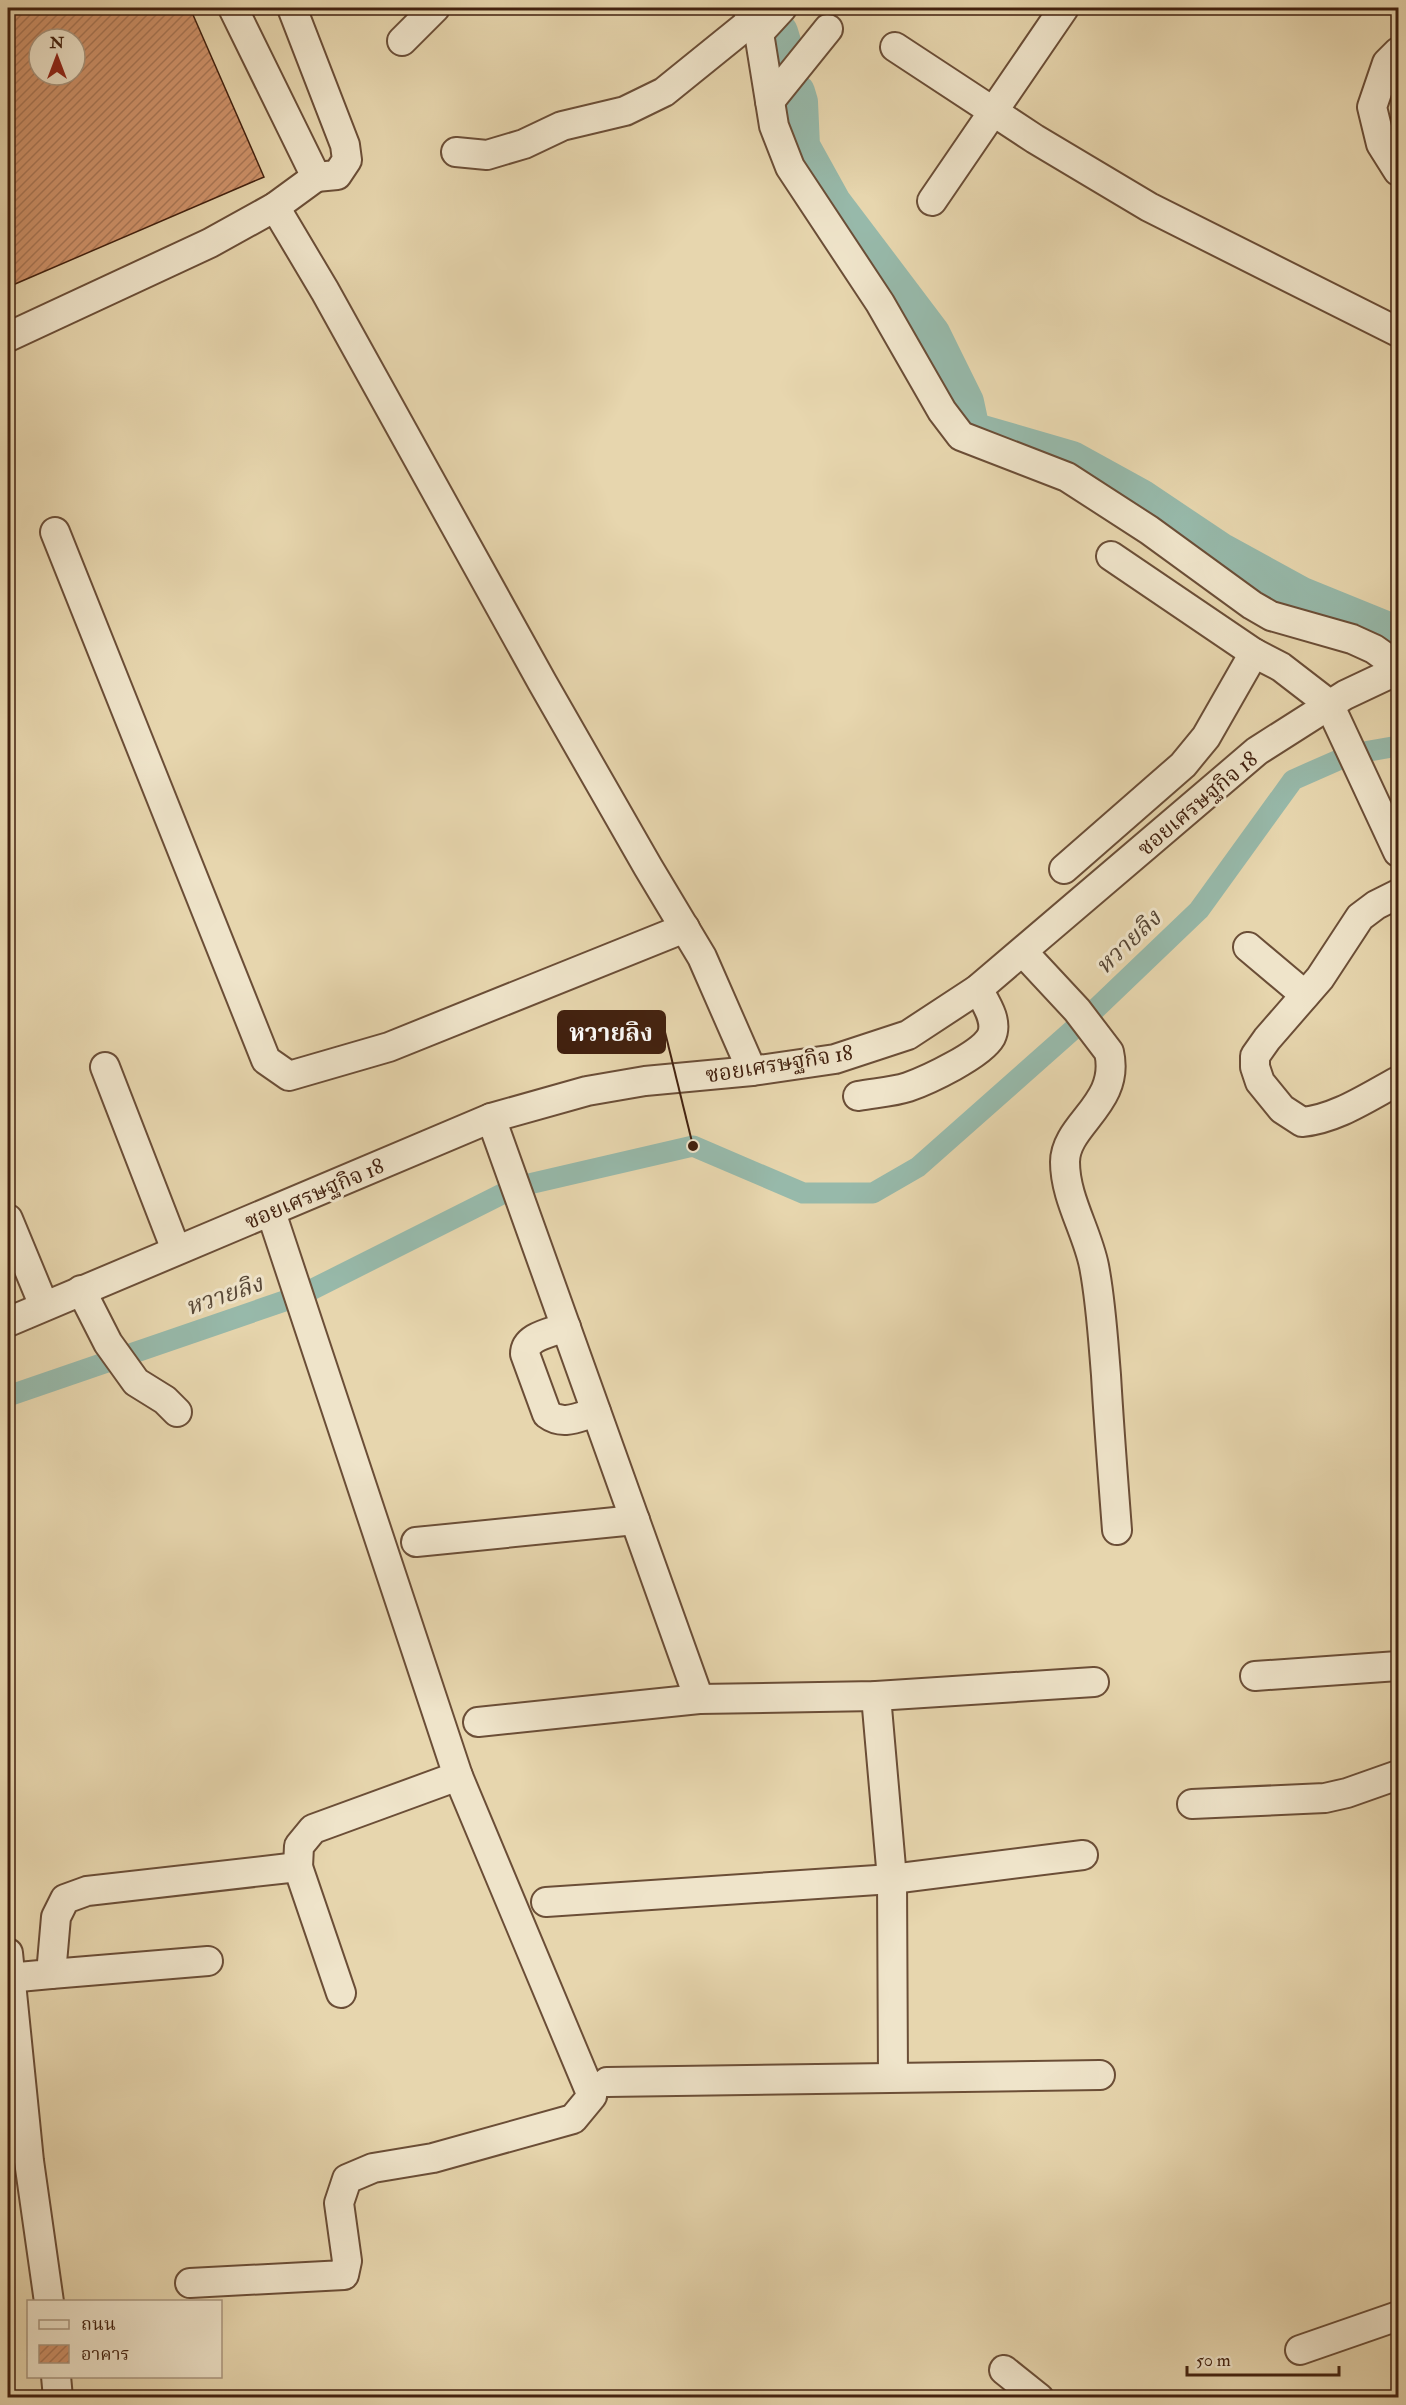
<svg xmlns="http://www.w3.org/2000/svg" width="1406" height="2405" viewBox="0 0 1406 2405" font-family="'IM FELL Double Pica','Noto Serif Thai',serif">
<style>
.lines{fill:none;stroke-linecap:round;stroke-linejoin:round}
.canal{stroke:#97b9aa;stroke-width:21}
.river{stroke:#97b9aa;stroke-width:36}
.building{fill:url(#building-hatch);stroke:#42210f;stroke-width:1.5;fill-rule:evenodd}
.minor-casing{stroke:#6b4e37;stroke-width:32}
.minor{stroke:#efe4ca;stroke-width:28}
.labels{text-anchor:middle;stroke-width:6;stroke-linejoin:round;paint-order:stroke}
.street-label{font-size:22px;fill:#42210f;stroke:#efe4ca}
.water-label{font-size:24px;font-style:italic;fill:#574736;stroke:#efe4ca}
.leader{fill:none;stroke:#42210f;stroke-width:2}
.callout-dot{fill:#42210f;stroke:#efe4ca;stroke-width:2}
.callout{fill:#42210f;stroke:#42210f;stroke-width:2}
.callout-label{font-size:24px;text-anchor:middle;font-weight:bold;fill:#fff}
</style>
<defs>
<pattern id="building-hatch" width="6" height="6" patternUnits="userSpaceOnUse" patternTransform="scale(1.5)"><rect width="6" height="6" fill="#cf926a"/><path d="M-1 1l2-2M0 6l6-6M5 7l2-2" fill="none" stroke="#aa7756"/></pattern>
</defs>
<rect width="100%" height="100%" fill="#e7d6ae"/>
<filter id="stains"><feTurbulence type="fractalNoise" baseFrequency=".00333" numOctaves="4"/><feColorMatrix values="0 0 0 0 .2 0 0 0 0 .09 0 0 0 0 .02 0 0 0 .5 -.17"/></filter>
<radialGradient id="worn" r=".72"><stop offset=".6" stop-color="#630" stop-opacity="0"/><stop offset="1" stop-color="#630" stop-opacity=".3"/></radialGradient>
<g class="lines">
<path class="canal" d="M8 1396 299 1296 516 1187 693 1146 803 1193H873L918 1167 1084 1020 1199 910 1293 780 1352 754 1398 746"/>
<g class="river">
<path d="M780 32 787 55"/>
<path d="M797 92 800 102 802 146 833 202 932 333 966 402 972 430 1072 459 1141 497 1220 550 1302 595 1398 634"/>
</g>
</g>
<path class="building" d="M8 8H190L264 177 8 287ZM39 39H75V75H39Z"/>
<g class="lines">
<defs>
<g id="minor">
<path d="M292 8 345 145 347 160 337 175 316 177"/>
<path d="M747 8 759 33 774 126 790 167 880 303 942 411 961 436 1067 477 1149 530 1252 605 1271 616 1352 639 1374 649 1398 666"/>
<path d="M759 33 782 8"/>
<path d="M402 41 435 8"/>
<path d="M895 47 1035 139 1149 207 1398 332"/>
<path d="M1398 52 1387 63 1372 107 1381 144 1398 171"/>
<path d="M770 101 828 29"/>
<path d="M456 152 487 155 524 144 562 126 625 111 664 92 753 20"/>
<path d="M932 201 1064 8"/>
<path d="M275 207 325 291 542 682 648 867 702 957 752 1071"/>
<path d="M8 337 210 243 275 207 316 177 233 8"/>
<path d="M55 532 266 1060 289 1076 389 1047 685 928"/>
<path d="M1111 556 1254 653 1281 667 1329 704 1398 852"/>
<path d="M1064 869 1183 765 1206 737 1254 653"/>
<path d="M1248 947 1305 995"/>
<path d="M1023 952 1077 1010 1109 1052C1121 1104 1065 1124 1065 1162 1065 1198 1087 1231 1094 1266 1101 1302 1103 1339 1106 1375 1109 1427 1113 1478 1117 1530"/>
<path d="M105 1067 176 1250"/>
<path d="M1398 1081C1368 1097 1336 1119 1302 1122L1282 1109 1260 1082 1255 1067V1056L1267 1039 1320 978 1360 917 1376 905 1398 894"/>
<path d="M858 1096C874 1093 893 1092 908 1087 928 1080 981 1055 991 1037 999 1021 985 1002 978 989"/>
<path d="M491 1118 699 1699"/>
<path d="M8 1219 44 1306"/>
<path d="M81 1290 108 1343 136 1382 165 1400 177 1412"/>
<path d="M8 1322 491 1118 587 1091 645 1081 752 1071 835 1059 908 1035 978 989 1257 751 1345 695 1398 670"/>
<path d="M566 1327C551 1333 525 1336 525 1354L547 1414C563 1426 578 1417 596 1412"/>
<path d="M416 1542 635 1520"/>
<path d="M1255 1676 1398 1666"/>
<path d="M876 1696 892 1879 893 2077"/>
<path d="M478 1722 699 1699 876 1696 1094 1682"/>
<path d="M1192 1804 1325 1798 1347 1793 1398 1775"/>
<path d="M298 1867 299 1846 313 1829 458 1776"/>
<path d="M546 1902 892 1879 1083 1855"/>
<path d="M8 1953 29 2161 49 2302"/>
<path d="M51 1974 208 1961"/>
<path d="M8 1978 51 1974 56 1917 65 1899 87 1891 298 1867 341 1993"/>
<path d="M607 2082 1100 2075"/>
<path d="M190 2283 344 2275 347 2261 339 2203 347 2179 373 2168 433 2158 573 2119 592 2096 458 1776 271 1212"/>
<path d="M1300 2350 1398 2316"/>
<path d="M1004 2370 1039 2398"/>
<path d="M56 2376 58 2398"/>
</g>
</defs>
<use href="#minor" class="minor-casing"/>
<use href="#minor" class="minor"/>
</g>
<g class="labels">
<g class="street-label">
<text transform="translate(1197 803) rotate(-40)" y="8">ซอยเศรษฐกิจ 18</text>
<text transform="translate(779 1063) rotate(-9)" y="8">ซอยเศรษฐกิจ 18</text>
<text transform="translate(314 1193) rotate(-23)" y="8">ซอยเศรษฐกิจ 18</text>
</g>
<g class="water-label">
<text transform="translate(1128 942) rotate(-44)" y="8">หวายลิง</text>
<text transform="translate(224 1295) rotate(-19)" y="8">หวายลิง</text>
</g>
</g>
<path class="leader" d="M693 1146L665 1032"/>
<circle class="callout-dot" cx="693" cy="1146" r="6"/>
<rect class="callout" x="558" y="1011" width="107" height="42" rx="6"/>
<g class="callout-label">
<text x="611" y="1041">หวายลิง</text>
</g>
<rect width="1406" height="2405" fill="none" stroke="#e7d6ae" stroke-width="30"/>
<rect x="9" y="9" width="1388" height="2387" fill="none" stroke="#42210f" stroke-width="3"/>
<rect x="15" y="15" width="1376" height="2375" fill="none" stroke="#42210f" stroke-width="1.5"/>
<rect x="27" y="2300" width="195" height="78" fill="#efe4ca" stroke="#aa967f" stroke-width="1.5"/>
<rect x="39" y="2320" width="30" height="9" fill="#efe4ca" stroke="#aa967f" stroke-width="1.5"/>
<text x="81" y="2330" font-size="18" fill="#42210f">ถนน</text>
<rect x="39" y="2345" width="30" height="18" fill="url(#building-hatch)" stroke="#aa967f" stroke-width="1.5"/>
<text x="81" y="2360" font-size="18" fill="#42210f">อาคาร</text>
<g transform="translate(57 57)"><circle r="28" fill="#efe4ca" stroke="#aa967f" stroke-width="1.5"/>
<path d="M0-4.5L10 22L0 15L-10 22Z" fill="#8f2418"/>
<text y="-9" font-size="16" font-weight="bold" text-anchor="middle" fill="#42210f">N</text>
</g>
<path d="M1187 2366v9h152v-9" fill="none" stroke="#42210f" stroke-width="3"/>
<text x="1196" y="2366" font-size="18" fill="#42210f" stroke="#efe4ca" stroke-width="4.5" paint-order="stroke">50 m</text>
<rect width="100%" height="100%" filter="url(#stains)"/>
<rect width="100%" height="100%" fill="url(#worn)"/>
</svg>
